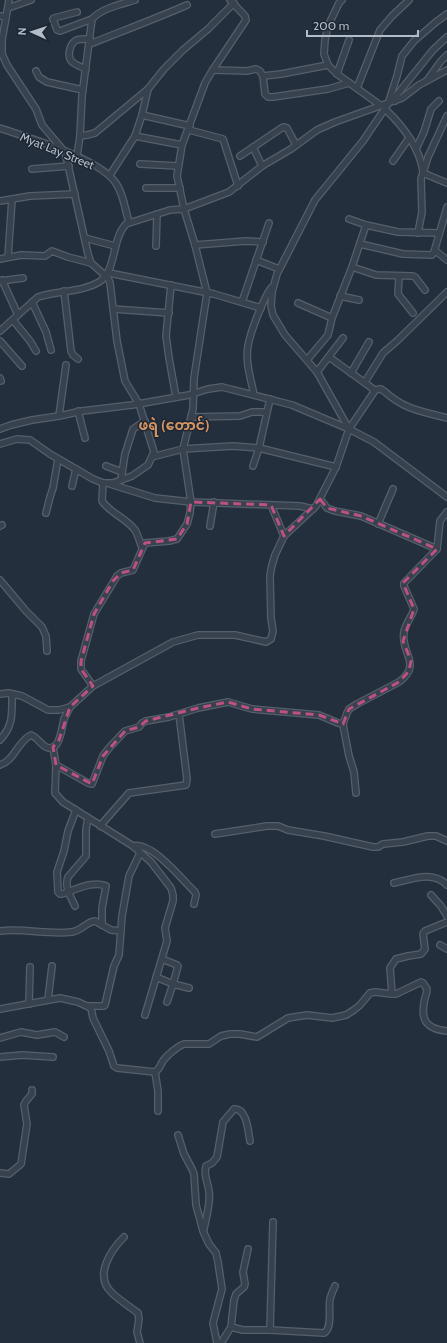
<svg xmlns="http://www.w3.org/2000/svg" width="447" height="1343" viewBox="0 0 447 1343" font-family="Cabin,'Noto Sans Myanmar',sans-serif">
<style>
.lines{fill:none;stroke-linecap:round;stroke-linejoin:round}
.minor-casing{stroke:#565f6c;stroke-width:8}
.minor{stroke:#38414e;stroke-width:5.5}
.marked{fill:none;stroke:#bd5182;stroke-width:3;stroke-dasharray:8 5;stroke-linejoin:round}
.labels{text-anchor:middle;stroke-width:3;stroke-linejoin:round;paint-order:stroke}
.street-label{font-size:12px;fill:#b4bcc9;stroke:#1d2633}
.quarter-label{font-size:14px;font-weight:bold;fill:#d59563;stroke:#1d2633}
</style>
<rect width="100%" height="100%" fill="#242f3e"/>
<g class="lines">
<defs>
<g id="minor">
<path d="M342 0 339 3 328 26 325 40 324 54 328 65 337 74 380 105"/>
<path d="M8 8 31 0"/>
<path d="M77 12 54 18 53 19 57 30 60 31 92 19C102 8 122 4 135 0"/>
<path d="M0 16 6 17"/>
<path d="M90 44C122 31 155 19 187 5"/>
<path d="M86 69C81 67 72 64 70 59 69 56 69 52 70 49 73 38 80 39 90 39"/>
<path d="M213 70 247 71 256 69 260 71 263 76 265 94 268 97H273L328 89 349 83"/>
<path d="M36 71 39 77 47 82 83 90"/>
<path d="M337 74 349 40"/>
<path d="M263 76 281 74 328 65"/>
<path d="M428 79 441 61 447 55"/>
<path d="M357 88 380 30 392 16 409 0"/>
<path d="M395 101V97L400 91 433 50 447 37"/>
<path d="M385 109C402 125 419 147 423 171"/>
<path d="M142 115 190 126"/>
<path d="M0 128C28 138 103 159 117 185 124 196 125 210 129 222"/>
<path d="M189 130 223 139 238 186"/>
<path d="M80 136 87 135 95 133 148 89"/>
<path d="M135 136 182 145"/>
<path d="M253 147 262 166"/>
<path d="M416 149 424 132 431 109 439 101"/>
<path d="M77 156 80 136 82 96 92 19"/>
<path d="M240 156 283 127 287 128 296 145"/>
<path d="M393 161 409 138"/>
<path d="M140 164 178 166"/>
<path d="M32 169 69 166"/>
<path d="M423 173 447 183"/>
<path d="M110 175 135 136 142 115 148 89 164 69 183 50 208 29 234 3"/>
<path d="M146 188H180"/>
<path d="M0 201 30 196 75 194"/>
<path d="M349 219 366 225 398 232 439 233"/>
<path d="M418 233 422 212 421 179 428 157 447 116"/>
<path d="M85 238 115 246"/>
<path d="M360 244 403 254 432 255 434 252 447 207"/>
<path d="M195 245 246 241 263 242"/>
<path d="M156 246 157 214"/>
<path d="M434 252H437L447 260"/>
<path d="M8 257 12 199"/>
<path d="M0 259 21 255 45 256 52 251 68 257 91 263"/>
<path d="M256 260 279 269"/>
<path d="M352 267 376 275 413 276 415 277 425 290"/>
<path d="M109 273 214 294 261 308"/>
<path d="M399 277 398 294 413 313"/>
<path d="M2 280 18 315"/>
<path d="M0 281 23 278"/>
<path d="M171 285 166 336 169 358 176 397"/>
<path d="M64 291 71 351 73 355 78 359"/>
<path d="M340 296 359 300"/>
<path d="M32 302 46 332 51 350"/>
<path d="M242 302 269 223"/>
<path d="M298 303 332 318"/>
<path d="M113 309 169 313"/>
<path d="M13 320 30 341 36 351"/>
<path d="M0 331 38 297C57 291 82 292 99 282 117 271 111 240 126 224L170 210 184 209 229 192 262 166 291 149 317 130 335 122 402 98 419 85 447 70"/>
<path d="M0 341 22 366"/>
<path d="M307 360 328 335 332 318 352 267 366 225"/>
<path d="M317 372 343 338"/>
<path d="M351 373 369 342"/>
<path d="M0 378 1 381"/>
<path d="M365 382 383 353 398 340 447 292"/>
<path d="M374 390 381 389 384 391C405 410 421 411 447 418"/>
<path d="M254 395C251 379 245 362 248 346 250 333 263 299 271 288"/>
<path d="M78 411 85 438"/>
<path d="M59 416 66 365"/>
<path d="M191 417 240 416 252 412H266"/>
<path d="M0 429 11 425 32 420 59 416 82 411 132 405 189 395 208 389 222 387 292 405 349 429 374 442 447 497"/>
<path d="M349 429 317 372 285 335 273 315 271 306 272 292 277 274 315 200 363 141 388 104 397 76 402 56 414 41 436 22 447 14"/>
<path d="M0 444 17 439 30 440 50 454 93 479 103 483H113L132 476 148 465 154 452 139 404 125 381 117 341 110 283 108 278 91 263 88 254 66 156 64 151 42 125 36 109 7 65 2 54V40L9 0"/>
<path d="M152 457 183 449 233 446 259 448 336 467"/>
<path d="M106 466 122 472"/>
<path d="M253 466 259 448 270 399"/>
<path d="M121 480 125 454 133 429 145 421"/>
<path d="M103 483 102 501C110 513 126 518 135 530 138 535 140 542 142 548"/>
<path d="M110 484 155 498 191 502 300 506 313 509"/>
<path d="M72 486 76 469"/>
<path d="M320 499 327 508 335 511 361 516 437 549"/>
<path d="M271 505 284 536"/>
<path d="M46 513 50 497 53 488 58 459"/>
<path d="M378 524 393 489"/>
<path d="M0 526 2 525"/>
<path d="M210 526 214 502"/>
<path d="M0 580 26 611 42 627 46 636 47 651"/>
<path d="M93 686 81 669V661L94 614 117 576 121 573 133 570 145 543 169 541 177 539 187 524 190 513 191 502 183 449 193 409 194 378 207 293 195 245 184 209 177 176 182 145 205 83 212 71 246 20 245 16 230 0"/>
<path d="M0 694 8 693 13 694"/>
<path d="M0 740C13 726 12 715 12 697L13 694 22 696 48 710H59L70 707 93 686 173 642 198 635H235L266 642 271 639 273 631 271 618 270 576 272 565 275 555 284 536 316 506 336 467 349 429 374 392 372 388 329 357"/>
<path d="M53 747 56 765 55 793 63 802 133 846 151 862 171 888 173 895V901L165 928 167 941 145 1015"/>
<path d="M0 765C15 760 17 742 31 735 37 737 40 744 46 747 60 754 62 726 64 719 66 715 68 711 70 707"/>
<path d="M56 765 88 783 92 784 103 756 109 748 125 731 139 727 142 723 146 721 169 717 198 708 228 702 252 709 319 715 338 723 343 724"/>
<path d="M356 793 354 772 349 756 344 730 343 724 347 713 349 709 357 704 399 682C423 664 400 653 404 632 405 624 412 617 414 609L404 586V583L437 549 440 521 447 512"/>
<path d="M76 810 68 831 64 851 57 872 58 892 60 894H62C75 890 93 880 106 886L102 908V925"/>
<path d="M100 826 129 793 186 785 187 779 179 714"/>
<path d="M215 834 267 826H278L288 830 324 836 373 847H378L383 844 403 842 428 836H436L447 841"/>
<path d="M133 846C152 841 182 880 195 892L196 895 194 904"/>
<path d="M394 883C412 879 433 870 447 885"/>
<path d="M431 895 441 906 447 916"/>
<path d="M75 906C71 897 64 887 68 877L86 856V829L88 818"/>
<path d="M0 931C24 928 48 935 72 932 81 931 86 922 95 921L111 930 121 931"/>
<path d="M440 945 447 949"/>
<path d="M162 959 177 965 178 966 173 984 167 1002"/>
<path d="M156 977 173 984 189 988"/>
<path d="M392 994 390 968 396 959 408 956 421 954 425 949 423 934 425 931 447 922"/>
<path d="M48 1000 52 966"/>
<path d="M29 1004 30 967"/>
<path d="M89 1006H104L105 1005 114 966 119 955 122 916 129 876 140 853"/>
<path d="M0 1009 60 998 78 1002 91 1008 93 1018 109 1051 114 1066 117 1068 155 1072C160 1069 160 1065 163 1061 166 1056 178 1046 184 1044H209L221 1036 230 1034H240L257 1037 288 1018 307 1015 332 1018 346 1015 354 1010 360 1005 370 993 375 992 392 994H396L421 982 423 983 427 989C427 993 426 995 425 998 420 1019 425 1029 447 1031"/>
<path d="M0 1038 21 1032 37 1035 55 1032 64 1037"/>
<path d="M0 1057 22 1055 53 1057"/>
<path d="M155 1072 158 1091V1111"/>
<path d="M178 1135 184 1154 192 1169 194 1174 196 1205 203 1231 209 1244 216 1253 218 1262 222 1289 213 1323 217 1343"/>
<path d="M0 1173 9 1174 21 1164 27 1124 24 1105 26 1101 32 1094V1090"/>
<path d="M204 1229C206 1217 211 1203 209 1191 208 1182 203 1175 206 1166L212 1163 217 1157 223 1122 234 1109C247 1108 248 1131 250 1141"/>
<path d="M124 1237C111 1250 94 1275 111 1292 119 1300 129 1306 138 1313L139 1319 137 1332 140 1343"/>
<path d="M231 1327 234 1300 236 1294 244 1287 245 1284 243 1272 248 1249"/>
<path d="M270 1330 273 1222"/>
<path d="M221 1343 231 1327 243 1330H270L324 1333C333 1328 328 1308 330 1299 331 1295 333 1290 335 1286"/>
</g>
</defs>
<use href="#minor" class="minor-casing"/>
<use href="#minor" class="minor"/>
</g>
<path class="marked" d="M320 499 327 508 361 516 437 549 403 583 414 609 403 641 411 661 409 671 399 682 349 709 343 724 319 715 252 709 228 702 198 708 146 721 139 727 125 731 103 756 92 784 56 765 53 747 59 740 70 707 93 686 81 669V661L94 614 113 581 121 573 133 570 145 543 177 539 187 524 191 502 271 505 284 536Z"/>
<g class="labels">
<g class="street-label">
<text transform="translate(57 151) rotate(22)" y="4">Myat Lay Street</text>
</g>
<g class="quarter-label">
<text x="174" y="430">ဖရဲ (တောင်)</text>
</g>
</g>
<g transform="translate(32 32) rotate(273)" stroke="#1d2633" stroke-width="3" paint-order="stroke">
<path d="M0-3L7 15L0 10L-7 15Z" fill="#b4bcc9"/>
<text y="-6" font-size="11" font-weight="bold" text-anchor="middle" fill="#b4bcc9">N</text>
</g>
<path d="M307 30v6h111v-6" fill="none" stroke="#b4bcc9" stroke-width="2"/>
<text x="313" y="30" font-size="12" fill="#b4bcc9" stroke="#1d2633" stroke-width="3" paint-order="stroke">200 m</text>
</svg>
